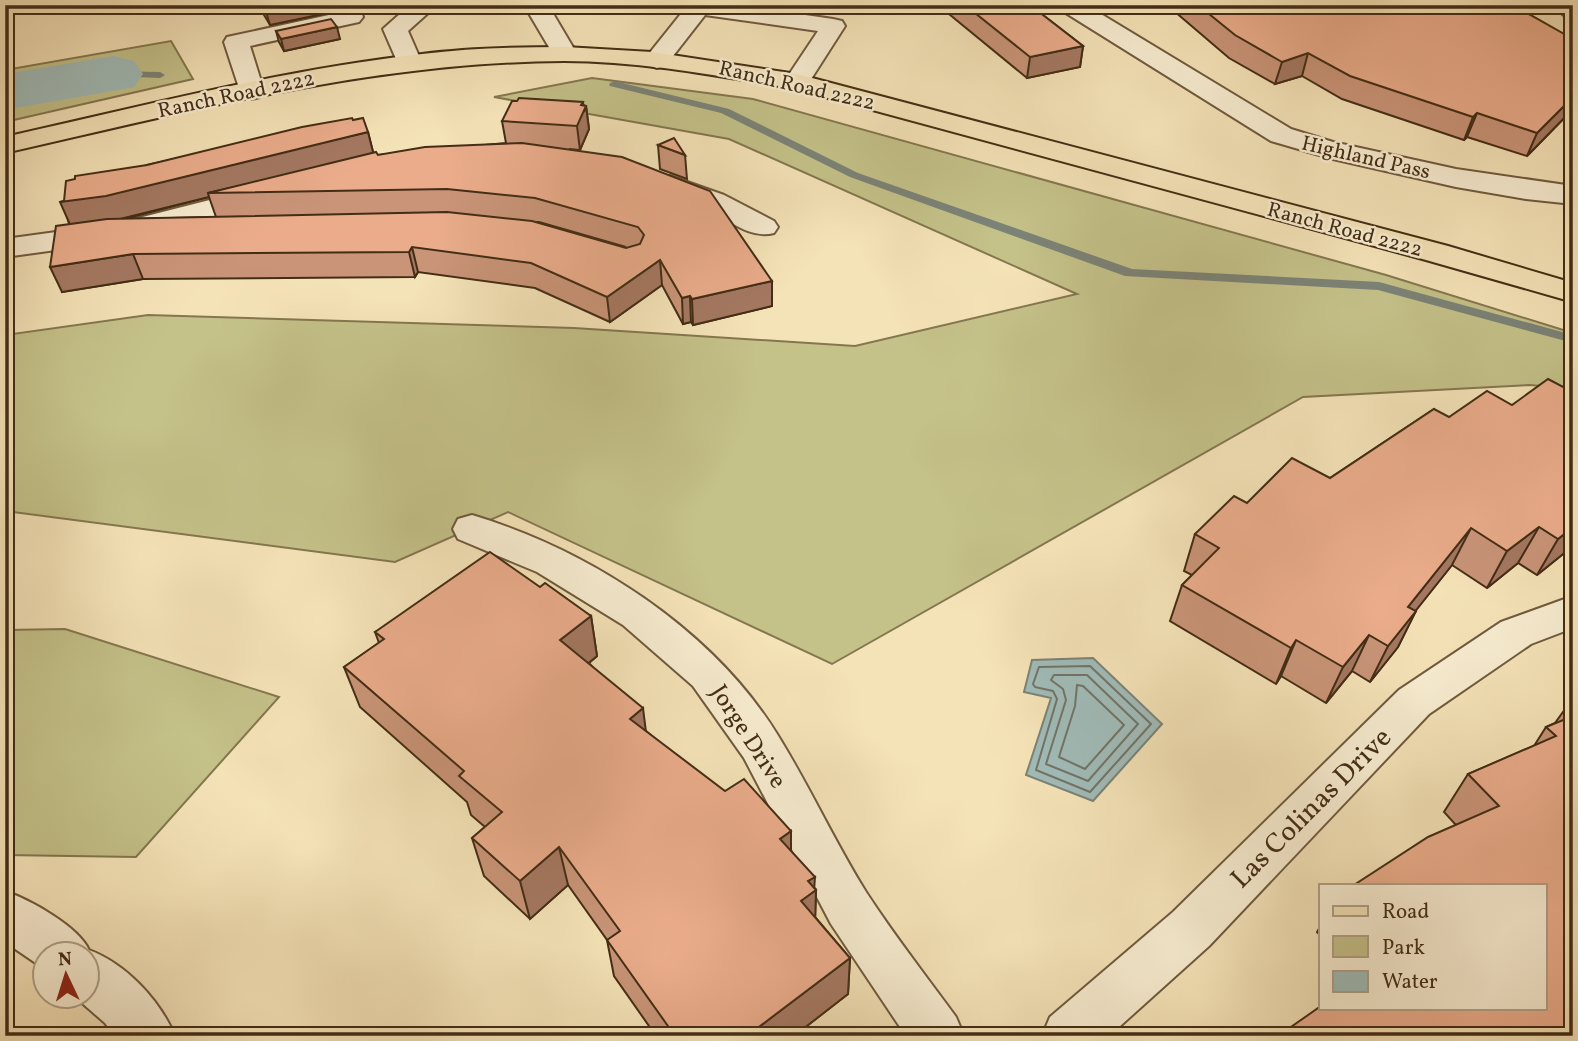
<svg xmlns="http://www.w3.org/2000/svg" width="1578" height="1041" viewBox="0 0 1578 1041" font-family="Vollkorn,serif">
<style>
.green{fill:#c4c189;stroke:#84774f;stroke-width:2}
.water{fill:#a0bcb9;stroke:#7b8377;stroke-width:2}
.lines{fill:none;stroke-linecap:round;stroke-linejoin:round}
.shore{stroke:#727467;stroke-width:2}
.stream{fill:#7b8377;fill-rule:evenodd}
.river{fill:#a0bcb9;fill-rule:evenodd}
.minor-casing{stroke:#705a3e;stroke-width:4}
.major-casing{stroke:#432d15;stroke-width:4}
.minor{fill:#f8edd1;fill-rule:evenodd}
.major{fill:#f5e3b8;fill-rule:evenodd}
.wall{fill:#c99478;stroke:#432d15;stroke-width:2;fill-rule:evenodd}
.shaded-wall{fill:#a47861;stroke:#432d15;stroke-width:2}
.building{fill:#eaac8b;stroke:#432d15;stroke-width:2}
.labels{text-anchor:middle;stroke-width:5;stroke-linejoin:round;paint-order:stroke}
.far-street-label{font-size:21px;fill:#432d15;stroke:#f8edd1}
.street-label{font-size:24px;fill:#432d15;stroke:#f8edd1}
.near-street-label{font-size:28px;fill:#432d15;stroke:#f8edd1}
</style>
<rect width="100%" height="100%" fill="#f5e3b8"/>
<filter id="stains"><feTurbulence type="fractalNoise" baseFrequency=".00286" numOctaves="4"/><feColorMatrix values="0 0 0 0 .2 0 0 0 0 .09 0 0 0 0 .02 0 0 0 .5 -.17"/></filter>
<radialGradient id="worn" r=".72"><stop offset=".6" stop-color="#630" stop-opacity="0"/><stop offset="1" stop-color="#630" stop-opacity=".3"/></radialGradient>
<g class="green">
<path d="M171 41 193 79 5 122V70Z"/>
<path d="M592 78 753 99 1386 275 1573 333V389L1530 385 1303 397 832 664 508 512 395 562 13 512 5 514V335L148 315 574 328 855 346 1077 294 729 139 494 97Z"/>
<path d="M65 629 279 697 136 857 5 855V630Z"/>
</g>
<path class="water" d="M1093 658 1162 724 1093 801 1026 775 1051 698 1024 692 1032 660Z"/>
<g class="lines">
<g class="shore">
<path d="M1090 666 1151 724 1090 792 1036 770 1057 699 1053 691 1035 687 1033 684 1039 667Z"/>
<path d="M1054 675H1087L1138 724 1088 781 1046 764 1066 700 1063 689 1051 680Z"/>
<path d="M1077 685 1083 686 1124 725 1085 769 1059 757 1075 706Z"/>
</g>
<g class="stream">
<path d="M113 71 160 72 165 75 160 78 109 76 108 74Z"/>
<path d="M614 81 729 109 858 173 1132 269 1379 282 1573 335V343L1378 290 1125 276 850 177 721 113 610 86 609 84Z"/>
</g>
<path class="river" d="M113 56 134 61 143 74 134 87 5 110V74Z"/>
<defs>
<g id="minor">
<path d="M335 5H359L363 17 359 22 250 46 264 91 260 97 251 99 242 97 224 42 227 37 338 13Z"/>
<path d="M410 5H437L408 31 422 63 418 68 409 71 400 68 383 29Z"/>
<path d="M524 5H548L577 54 574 59 565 61 556 59Z"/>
<path d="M688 5H737L833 19 842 21 845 26 806 87 797 90 788 87 784 82 818 31 705 15 666 65 657 68 648 65 644 60Z"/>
<path d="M1057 5H1086L1291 129 1333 142 1456 169 1573 186V204L1526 199 1456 187 1333 159 1271 141 1061 10Z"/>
<path d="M1551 5H1573V18L1565 16Z"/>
<path d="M670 176 724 195 774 221 778 227 774 233C748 240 725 216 702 207 688 201 674 196 660 191L656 185 660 179Z"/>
<path d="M265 186 275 189 279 195 275 201 126 239 120 237 107 243 5 257V239L107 225 113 227 115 224Z"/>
<path d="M472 515C589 550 712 629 777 734 809 785 834 841 866 892 894 935 926 976 956 1017L964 1036H906L831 924 744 758 693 686 623 625 537 572 458 539 453 529 458 519Z"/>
<path d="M1573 596V628L1531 644 1429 714 1209 946 1109 1036H1042L1050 1017 1173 912 1399 690 1501 622Z"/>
<path d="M5 891C30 900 78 926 89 950 126 964 159 999 175 1036H115L105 1023 74 996H88V954H46V970L5 942Z"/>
</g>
<path id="major" d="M565 47 652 52 797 74 1448 246 1573 283V302L1426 260 795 89C719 76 641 61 564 61 373 62 190 111 5 153V137C143 106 281 70 422 54 469 48 517 47 565 47Z"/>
</defs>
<use href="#minor" class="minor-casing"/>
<use href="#major" class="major-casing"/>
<use href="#minor" class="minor"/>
<use href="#major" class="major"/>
</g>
<g class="wall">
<path d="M258 5H320L323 14 270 25Z"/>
<path d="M938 5H1030L1083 46 1080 67 1027 78Z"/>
<path d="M1167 5H1513L1573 109 1527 156 1467 137 1464 140 1342 99 1302 76 1275 84 1229 58Z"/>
<path d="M276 31 340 39 284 51 279 42Z"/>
<path d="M583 105 586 106 589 129 580 150 569 149 772 281V306L693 325 691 322 683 324 662 285 610 322 535 288 418 272 415 277 143 279 62 292 69 224 64 201 147 165 353 120 368 132 373 152 378 155 506 143 502 121ZM209 197 216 217 124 219ZM536 222H539L626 247Z"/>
<path d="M658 145 685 155 687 179 660 169Z"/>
<path d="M1434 409 1573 546 1537 575 1518 563 1487 588 1452 565 1416 610 1398 647 1370 682 1352 671 1326 703 1281 676 1276 684 1170 621 1182 585 1192 575 1184 571 1195 534 1247 503 1330 478Z"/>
<path d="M540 587 591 616 597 656 589 663 646 731 791 852 816 890 815 917 850 958 848 994 794 1036H656L614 976 607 940 568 885 530 919 484 876 472 838 485 827 471 815 467 802 360 707 344 667 379 643 375 632Z"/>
<path d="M1573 698V1036L1545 1008 1456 825 1444 812 1468 774 1534 746 1546 727 1555 723Z"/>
<path d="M1321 925V936L1317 932Z"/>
</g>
<g class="shaded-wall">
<path d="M264 5H320L323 14 270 25Z"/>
<path d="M337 27 340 39 284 51 281 39Z"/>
<path d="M1083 46 1080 67 1027 78 1030 57Z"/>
<path d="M1308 53 1302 76 1275 84 1282 62Z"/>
<path d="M1573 97V109L1527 156 1537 133Z"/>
<path d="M583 102 584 112 586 106 589 129 580 150 577 126Z"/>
<path d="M1477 113 1467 137 1464 140 1473 117Z"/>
<path d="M368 132 374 156 208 193 209 197 116 220 71 227 60 202Z"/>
<path d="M412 247 418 272 415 277 409 252Z"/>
<path d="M133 254 143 279 62 292 50 267Z"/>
<path d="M660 260 662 285 610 322 607 297Z"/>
<path d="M772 281V306L693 325 692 299Z"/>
<path d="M690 296 691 322 683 324 682 298Z"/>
<path d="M1539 527 1518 563 1487 588 1507 551Z"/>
<path d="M1573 527V546L1537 575 1558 539Z"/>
<path d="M1471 528 1452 565 1390 643 1408 607Z"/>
<path d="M1416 611 1398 647 1370 682 1388 646Z"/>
<path d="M591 616 597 656 568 680 560 640Z"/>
<path d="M1369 635 1352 671 1326 703 1343 667Z"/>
<path d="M1296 640 1281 676 1276 684 1291 648Z"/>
<path d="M643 708 648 748 630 719Z"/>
<path d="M791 831V869L780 839Z"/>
<path d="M559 847 568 885 530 919 520 881Z"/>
<path d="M815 877 814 891 816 890 815 928 801 901 808 881Z"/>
<path d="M850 958 848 994 794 1036H747Z"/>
</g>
<g class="building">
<path d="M965 5H1030L1083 46 1030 57Z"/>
<path d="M1198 5H1513L1573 39V97L1537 133 1477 113 1473 117 1350 76 1308 53 1282 62 1235 35Z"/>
<path d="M331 19 337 27 281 39 276 31Z"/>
<path d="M519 98 583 102 581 105 586 106 577 126 502 121 512 101H517Z"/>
<path d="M352 118 353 120 363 118 368 132 106 196 60 202 64 201 66 181 75 179V176L147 165 302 127Z"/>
<path d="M674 138 685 155 658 145Z"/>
<path d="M522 143 622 157 710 191 772 281 692 299 690 296 682 298 660 260 607 297 531 263 412 247 409 252 133 254 50 267 56 226 107 219 447 212 532 221 626 248 640 244 644 235 638 227 535 198 447 189 208 193 372 153 376 152 378 155 425 147Z"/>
<path d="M1548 379 1573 392V527L1558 539 1539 527 1507 551 1471 528 1408 607 1416 611 1388 646 1369 635 1343 667 1296 640 1291 648 1182 585 1219 548 1195 534 1234 496 1247 503 1292 458 1330 478 1434 409 1449 417 1487 391 1512 405Z"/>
<path d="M490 552 540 587 545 583 591 616 560 640 643 708 630 719 725 791 744 779 791 831 780 839 815 877 808 881 816 890 801 901 850 958 747 1036H675L607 940 620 931 559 847 520 881 472 838 502 812 459 776 464 771 344 667 384 639 375 632Z"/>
<path d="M1573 716V1036H1278L1321 1006V1008H1545V885H1354L1428 837 1499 806 1468 774 1556 736 1546 727Z"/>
</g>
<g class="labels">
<g class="far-street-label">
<text transform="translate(797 85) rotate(13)" y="7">Ranch Road 2222</text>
<text transform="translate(236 94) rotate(-12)" y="7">Ranch Road 2222</text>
<text transform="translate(1366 157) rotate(13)" y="7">Highland Pass</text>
<text transform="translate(1345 229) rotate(15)" y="7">Ranch Road 2222</text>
</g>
<g class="street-label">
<text transform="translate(749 736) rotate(57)" y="8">Jorge Drive</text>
</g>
<g class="near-street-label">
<text transform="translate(1310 807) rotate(-45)" y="10">Las Colinas Drive</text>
</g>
</g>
<rect width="1578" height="1041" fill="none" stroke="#f5e3b8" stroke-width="28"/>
<rect x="7" y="7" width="1564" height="1027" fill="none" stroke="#432d15" stroke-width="3.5"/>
<rect x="14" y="14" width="1550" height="1013" fill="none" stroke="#432d15" stroke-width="2"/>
<rect x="1319" y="884" width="228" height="126" fill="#f8edd1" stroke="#b0a086" stroke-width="2"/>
<rect x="1333" y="906" width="35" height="10" fill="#f5e3b8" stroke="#b0a086" stroke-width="2"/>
<text x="1382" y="918" font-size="21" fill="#432d15">Road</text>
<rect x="1333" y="936" width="35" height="21" fill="#c4c189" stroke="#b0a086" stroke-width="2"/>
<text x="1382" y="954" font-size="21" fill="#432d15">Park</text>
<rect x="1333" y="971" width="35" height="21" fill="#a0bcb9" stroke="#b0a086" stroke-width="2"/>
<text x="1382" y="988" font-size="21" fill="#432d15">Water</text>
<g transform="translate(66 975) rotate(356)"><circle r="33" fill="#f8edd1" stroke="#b0a086" stroke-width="2"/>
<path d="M0-5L12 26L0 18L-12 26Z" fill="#8f2418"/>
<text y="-10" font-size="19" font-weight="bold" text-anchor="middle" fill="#432d15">N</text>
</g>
<rect width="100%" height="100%" filter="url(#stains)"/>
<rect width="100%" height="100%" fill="url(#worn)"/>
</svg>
